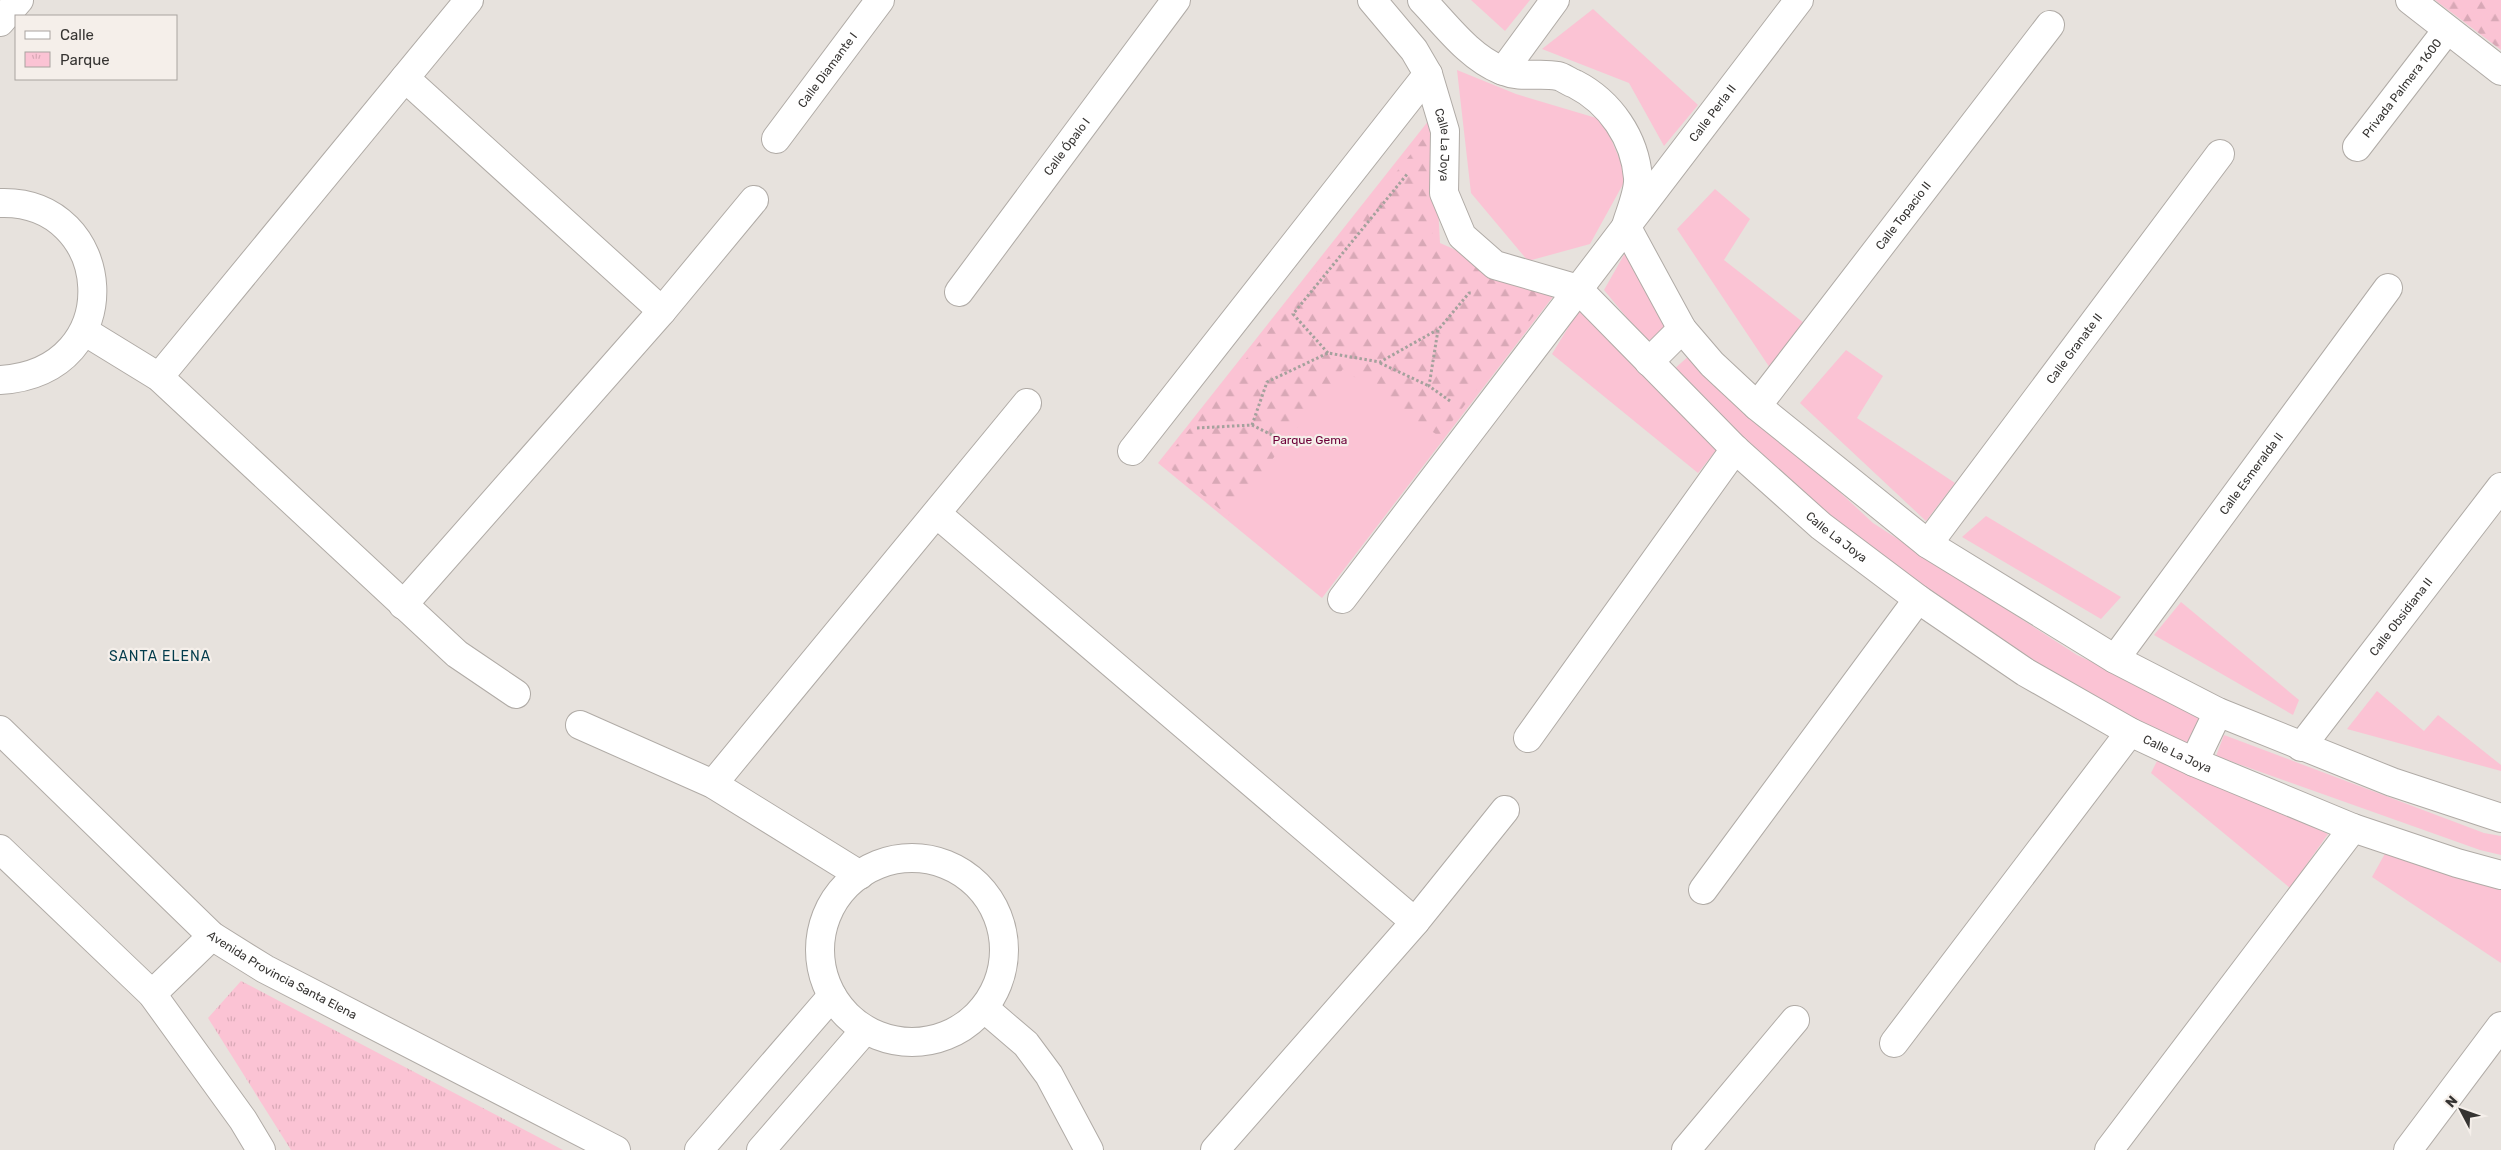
<svg xmlns="http://www.w3.org/2000/svg" width="2501" height="1150" viewBox="0 0 2501 1150" font-family="Rubik,sans-serif">
<style>
.green{fill:#fbc3d4}
.forest{fill:url(#forest-firs)}
.park{fill:url(#park-tufts)}
.lines{fill:none;stroke-linecap:round;stroke-linejoin:round}
.minor-casing{stroke:#b0aba6;stroke-width:30}
.tertiary-casing{stroke:#b0aba6;stroke-width:30}
.path{stroke:#a5a19d;stroke-width:3;stroke-dasharray:2.5 2.5;stroke-linecap:butt}
.minor{stroke:#fff;stroke-width:28}
.tertiary{stroke:#fff;stroke-width:28}
.labels{text-anchor:middle;stroke-width:4.5;stroke-linejoin:round;paint-order:stroke}
.street-label{font-size:12px;fill:#363432;stroke:#f5efea}
.park-label{font-size:12px;fill:#6c0038;stroke:#f5efea}
.neighbourhood-label{font-size:14px;letter-spacing:1px;fill:#033c4c;stroke:#f5efea}
</style>
<defs>
<pattern id="forest-firs" width="22" height="20" patternUnits="userSpaceOnUse" patternTransform="scale(1.25)"><rect width="22" height="20" fill="#fbc3d4"/><path d="M5 1l3.5 6h-7zM16 11l3.5 6h-7z" fill="#d8a8b6"/></pattern>
<pattern id="park-tufts" width="24" height="20" patternUnits="userSpaceOnUse" patternTransform="scale(1.25)"><rect width="24" height="20" fill="#fbc3d4"/><path d="M3 7l-1-3M5 7V3M7 7l1-3M15 17l-1-3M17 17v-4M19 17l1-3" fill="none" stroke="#d8a8b6"/></pattern>
</defs>
<rect width="100%" height="100%" fill="#e7e2dd"/>
<g class="green">
<path d="M1471 0H1530L1505 31Z"/>
<path d="M1593 9 1698 105 1664 146 1629 83 1542 49Z"/>
<path d="M1457 70 1516 94 1603 120 1627 177 1590 244 1528 261 1471 193Z"/>
<path d="M1433 115 1440 243 1555 294 1322 598 1158 463Z"/>
<path d="M1715 189 1750 219 1724 260 1804 323 1770 368 1677 229Z"/>
<path d="M1629 246 1667 327 1647 342 1604 290Z"/>
<path d="M1580 308 1718 448 1698 473 1552 354Z"/>
<path d="M1846 350 1883 376 1857 418 1955 483 1926 521 1800 403Z"/>
<path d="M1691 354 1873 523 2077 655 2202 714 2189 749 2059 683 1854 541 1672 371Z"/>
<path d="M1986 516 2121 597 2101 619 1962 537Z"/>
<path d="M2181 602 2299 700 2293 715 2154 635Z"/>
<path d="M2377 691 2424 731 2438 715 2501 765V771L2347 729Z"/>
<path d="M2224 735 2484 833 2501 836V855L2480 850 2216 756Z"/>
<path d="M2159 757 2328 834 2290 888 2151 773Z"/>
<path d="M2387 850 2501 882V963L2372 877Z"/>
</g>
<g class="forest">
<path d="M2435 0H2501V50Z"/>
<path d="M1427 134 1433 248 1549 296 1440 437 1343 369 1228 516 1163 462Z"/>
</g>
<path class="park" d="M241 981 563 1150H291L208 1018Z"/>
<g class="lines">
<defs>
<g id="minor">
<path id="s1" d="M1372 0 1414 50 1428 74 1445 131 1444 193 1462 236 1495 265 1578 289 1735 449 1821 526 1918 599 2025 672 2130 732 2194 762 2353 828 2457 863 2501 875"/>
<path d="M1422 0C1446 25 1469 57 1501 70 1523 79 1538 72 1558 76 1563 77 1569 82 1575 84 1610 102 1635 138 1638 178 1639 192 1630 212 1626 226L1682 329 1712 364 1757 406 1928 544 2115 659 2218 712 2392 782 2501 818"/>
<path d="M0 22 19 0"/>
<path d="M1503 71 1555 0"/>
<path d="M405 78 662 311"/>
<path id="s2" d="M776 139 880 0"/>
<path id="s3" d="M2357 147 2447 30"/>
<path d="M0 203C115 199 131 372 0 380"/>
<path id="s4" d="M959 292 1176 0"/>
<path d="M84 331 159 377 457 654 516 694"/>
<path d="M1649 362 1682 329"/>
<path d="M159 377 469 0"/>
<path id="s5" d="M1757 406 2050 25"/>
<path d="M1132 451 1428 74"/>
<path d="M937 514 1415 922"/>
<path id="s6" d="M1928 544 2220 154"/>
<path id="s7" d="M1342 599 1799 0"/>
<path d="M403 605 662 311 754 200"/>
<path id="s8" d="M2115 659 2388 288"/>
<path d="M580 725 713 784 860 875"/>
<path id="s9" d="M0 730 212 936 265 969 616 1150"/>
<path d="M1528 738 1735 449"/>
<path id="s10" d="M2301 747 2501 487"/>
<path d="M2194 762 2218 712"/>
<path d="M713 784 1027 403"/>
<path d="M0 849 152 994 243 1120 261 1150"/>
<circle cx="912" cy="950" r="92"/>
<path d="M1703 890 1918 599"/>
<path d="M152 994 212 936"/>
<path d="M984 1008 1026 1044 1049 1075 1089 1150"/>
<path d="M1894 1043 2130 732"/>
<path d="M699 1150 832 996"/>
<path d="M761 1150 865 1030"/>
<path d="M1215 1150 1415 922 1505 810"/>
<path d="M1686 1150 1795 1020"/>
<path d="M2109 1150 2353 828"/>
<path d="M2408 1150 2501 1026"/>
</g>
<path id="tertiary" d="M2410 0 2501 71"/>
</defs>
<use href="#minor" class="minor-casing"/>
<use href="#tertiary" class="tertiary-casing"/>
<g class="path">
<path d="M1328 353 1293 314 1408 173"/>
<path d="M1380 363 1429 386"/>
<path d="M1450 401 1429 386 1438 330 1469 293H1472"/>
<path d="M1252 425 1267 382 1328 353 1380 362 1437 330"/>
<path d="M1197 428 1252 425 1282 440"/>
</g>
<use href="#minor" class="minor"/>
<use href="#tertiary" class="tertiary"/>
</g>
<g class="labels">
<g class="street-label">
<text dy="4" stroke="none"><textPath href="#s2" startOffset="86">Calle Diamante I</textPath></text>
<text dy="4" stroke="none"><textPath href="#s3" startOffset="74">Privada Palmera 1600</textPath></text>
<text dy="4" stroke="none"><textPath href="#s7" startOffset="611">Calle Perla II</textPath></text>
<text dy="4" stroke="none"><textPath href="#s1" startOffset="166">Calle La Joya</textPath></text>
<text dy="4" stroke="none"><textPath href="#s4" startOffset="181">Calle Ópalo I</textPath></text>
<text dy="4" stroke="none"><textPath href="#s5" startOffset="240">Calle Topacio II</textPath></text>
<text dy="4" stroke="none"><textPath href="#s6" startOffset="244">Calle Granate II</textPath></text>
<text dy="4" stroke="none"><textPath href="#s8" startOffset="230">Calle Esmeralda II</textPath></text>
<text dy="4" stroke="none"><textPath href="#s1" startOffset="750">Calle La Joya</textPath></text>
<text dy="4" stroke="none"><textPath href="#s10" startOffset="164">Calle Obsidiana II</textPath></text>
<text dy="4" stroke="none"><textPath href="#s1" startOffset="1155">Calle La Joya</textPath></text>
<text dy="4" stroke="none"><textPath href="#s9" startOffset="376">Avenida Provincia Santa Elena</textPath></text>
</g>
<g class="park-label">
<text x="1310" y="444">Parque Gema</text>
</g>
<g class="neighbourhood-label">
<text x="160" y="661">SANTA ELENA</text>
</g>
</g>
<rect x="15" y="15" width="162" height="65" fill="#f5efea" stroke="#a9a4a0"/>
<rect x="25" y="31" width="25" height="8" fill="#ffffff" stroke="#a9a4a0"/>
<text x="60" y="40" font-size="15" fill="#363432">Calle</text>
<rect x="25" y="52" width="25" height="15" fill="url(#park-tufts)" stroke="#a9a4a0"/>
<text x="60" y="65" font-size="15" fill="#363432">Parque</text>
<g transform="translate(2461 1110) rotate(311)" stroke="#f5efea" stroke-width="4" paint-order="stroke">
<path d="M0-4L9 19L0 12L-9 19Z" fill="#363432"/>
<text y="-8" font-size="14" font-weight="bold" text-anchor="middle" fill="#363432">N</text>
</g>
</svg>
